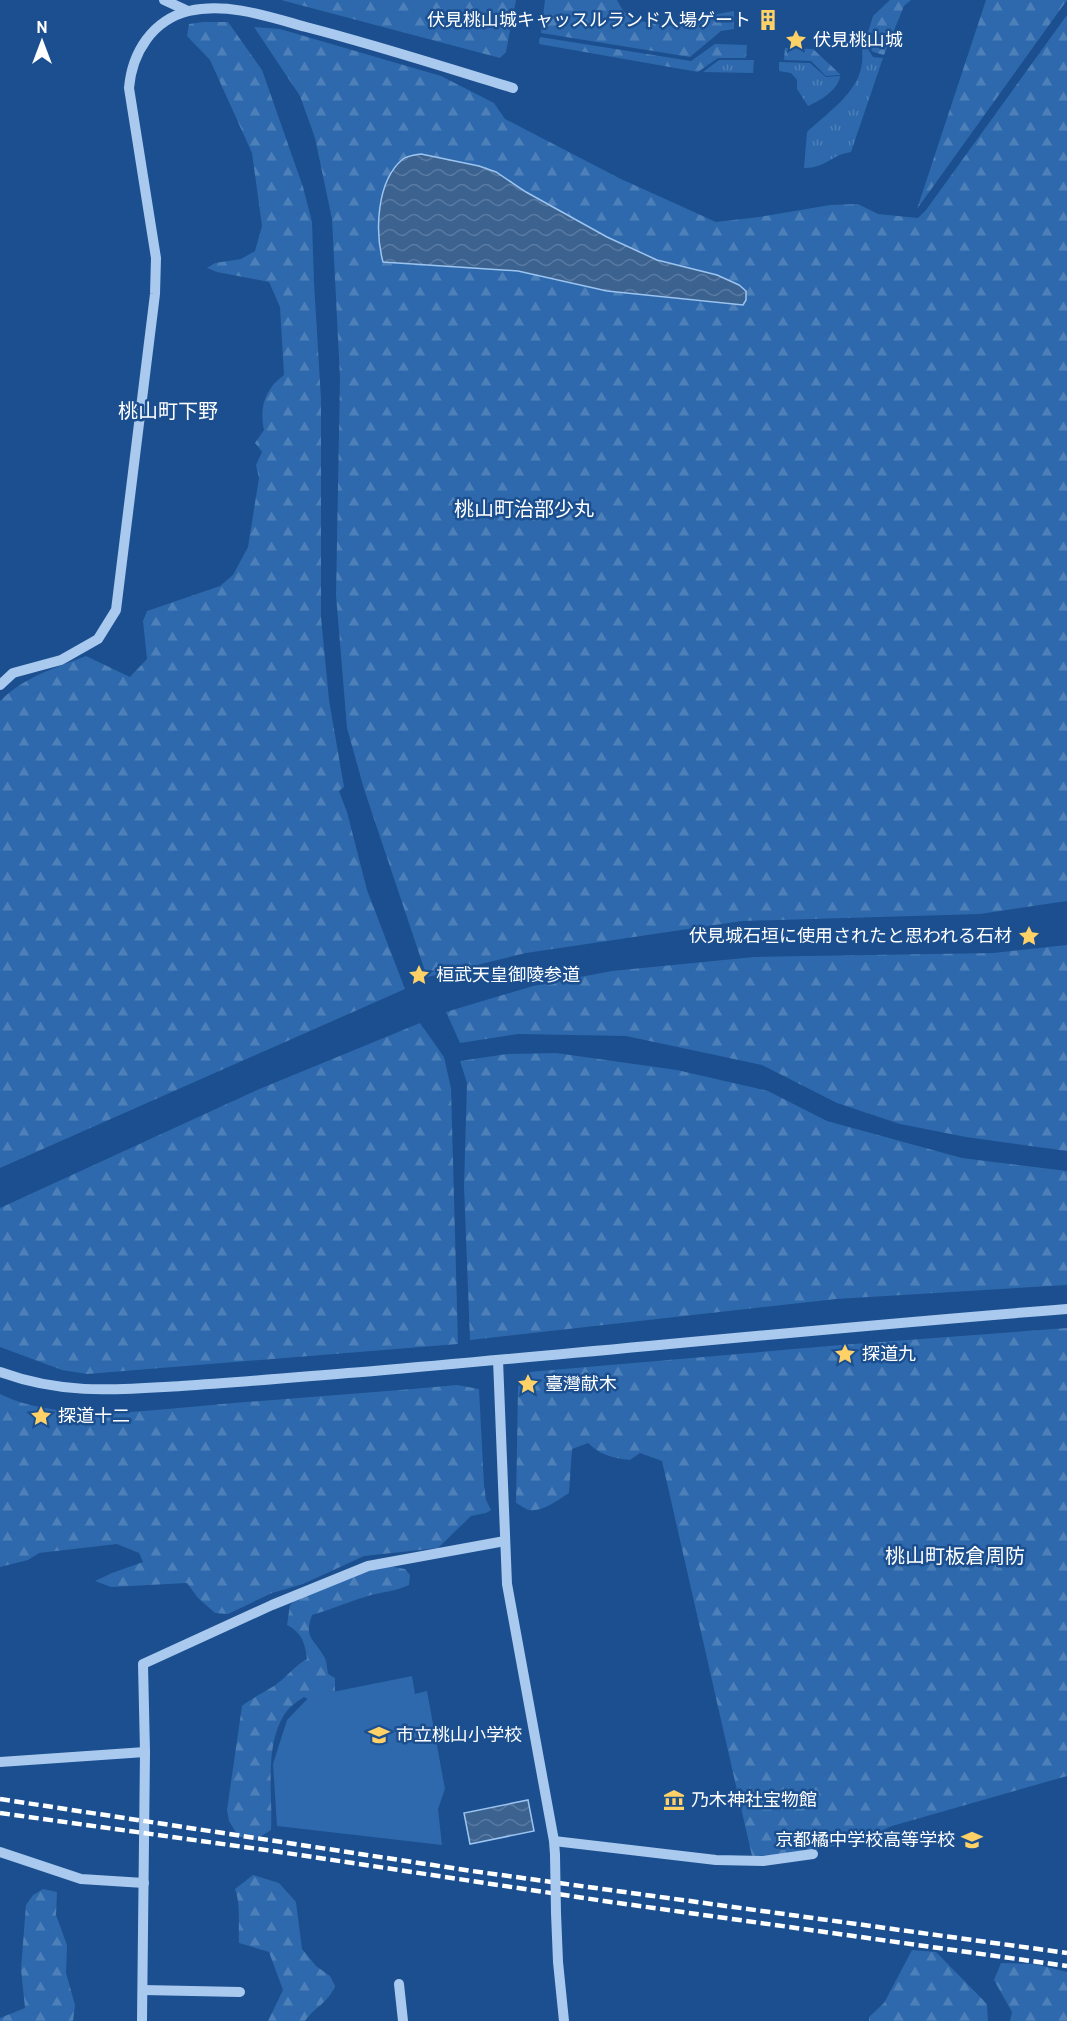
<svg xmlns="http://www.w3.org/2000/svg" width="1067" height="2021" viewBox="0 0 1067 2021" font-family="Overpass,'Noto Sans JP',sans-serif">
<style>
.grass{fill:url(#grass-tufts)}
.forest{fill:url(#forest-firs);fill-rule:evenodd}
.pitch{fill:#2e69ad}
.water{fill:url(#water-waves);stroke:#9cc4f0;stroke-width:1.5}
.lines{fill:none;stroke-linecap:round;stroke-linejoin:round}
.minor{stroke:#a9c9ee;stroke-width:10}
.rail{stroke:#fff;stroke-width:4.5;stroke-dasharray:10 4.5;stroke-linecap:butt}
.minor-bridge{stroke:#a9c9ee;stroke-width:10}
.labels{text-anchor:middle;stroke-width:5;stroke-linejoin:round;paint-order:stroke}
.poi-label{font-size:18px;fill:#fff;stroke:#1b4f8f;text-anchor:start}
.neighbourhood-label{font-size:20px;fill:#fff;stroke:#1b4f8f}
</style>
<defs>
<pattern id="grass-tufts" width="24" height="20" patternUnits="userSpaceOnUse" patternTransform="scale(1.5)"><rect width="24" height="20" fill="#2e69ad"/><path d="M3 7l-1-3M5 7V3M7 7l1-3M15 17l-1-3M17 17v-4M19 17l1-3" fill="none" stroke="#4d80b9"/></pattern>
<pattern id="forest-firs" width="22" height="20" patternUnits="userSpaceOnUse" patternTransform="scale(1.5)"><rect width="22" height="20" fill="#2e69ad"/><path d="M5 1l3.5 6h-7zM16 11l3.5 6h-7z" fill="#4d80b9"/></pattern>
<pattern id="water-waves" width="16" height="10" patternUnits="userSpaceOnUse" patternTransform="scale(1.5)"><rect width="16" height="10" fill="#3c6290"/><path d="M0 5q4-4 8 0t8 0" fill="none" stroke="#597aa1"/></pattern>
</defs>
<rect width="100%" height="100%" fill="#1b4f8f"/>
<g class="grass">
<path d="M861 38 873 57 883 58 851 152C831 155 826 168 804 168L807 132C825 115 853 96 860 72 864 61 862 49 861 38Z"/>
<path d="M719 60H754L753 73 703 72Z"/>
<path d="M779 62 810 63 826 77 840 76C839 89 820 101 808 106L797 89V80L791 73 779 71Z"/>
</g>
<g class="forest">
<path d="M281 0H516L506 52 500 58Z"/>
<path d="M545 0H617C620 5 623 12 628 15 644 26 679 27 698 25L707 16 734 11V29L721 31 690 57 541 33Z"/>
<path d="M890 0H911L904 6 884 55 873 52 865 42 873 16Z"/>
<path d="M986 0H1067L917 209Z"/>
<path d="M1067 15V901L980 914 742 921 526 953 427 977 364 789 347 728 336 595 340 378 332 219 315 138 300 96 254 27 280 29 441 76 494 103 505 119 621 179 716 222 759 217 830 205 858 204 878 214 918 218 926 210ZM496 172 526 192 607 237 657 260 717 275 709 302 607 291 518 271 406 264Z"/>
<path d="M203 22H228L262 70 303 187 312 222 314 283 321 399V617L329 700 344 787 339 791 347 812 367 890 405 989 0 1168V701C24 677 55 668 86 656L130 677 147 659 143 621 147 611 220 586 233 575 248 547 259 478 256 465 262 452 255 443 264 430C259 407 265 389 284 375L280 307 269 282 217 272 207 268 215 263 241 259 255 251 262 226 252 153 210 60 187 36 189 24Z"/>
<path d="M540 37 691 61 715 44 747 45 746 58H718L698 72 539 44Z"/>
<path d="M785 48 813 49 841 75 826 76 811 61 784 60Z"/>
<path d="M1067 945V1151L966 1137 900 1124 837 1103 762 1065 626 1036 518 1034 460 1043 446 1012 533 986 612 971 754 957 993 953Z"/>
<path d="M420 1023 444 1057 451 1088 458 1344 87 1374 62 1370 0 1347V1208L257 1090Z"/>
<path d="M556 1053 677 1070 768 1091 827 1121 962 1158 1067 1171V1285L836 1299 470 1340 464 1186 467 1083 460 1061 507 1054Z"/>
<path d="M1067 1328V1776L892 1826C850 1846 799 1855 752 1856L662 1461 640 1453 630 1460C613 1458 600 1455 588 1443L572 1449 569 1493C558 1500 543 1512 529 1510 525 1509 520 1505 516 1503L518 1387 523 1378 529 1372 841 1345Z"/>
<path d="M457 1385 479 1389 484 1485 486 1500 491 1510 486 1513 471 1516 438 1548 364 1556 303 1584 272 1593 228 1614 215 1613 198 1598 187 1583 111 1587 95 1581 112 1573 143 1562 139 1553 117 1544 39 1553 28 1560 0 1567V1394C65 1426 164 1408 234 1403 309 1397 383 1392 457 1385Z"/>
<path d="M388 1566 405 1569 410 1575 409 1585C396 1591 384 1592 371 1595 351 1601 332 1609 312 1615 304 1638 313 1638 323 1655 327 1660 327 1668 328 1674L335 1678V1694L313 1702 304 1697C296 1702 289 1707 284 1715 264 1747 273 1795 271 1830L255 1840 238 1836 229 1821 227 1810 242 1706C252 1698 263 1693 274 1686 286 1678 294 1666 307 1659 305 1643 302 1633 287 1625L290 1605C316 1583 355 1575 388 1566Z"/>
<path d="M253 1875 279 1883 296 1902 302 1949 316 1966 330 1976 335 1986C327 2004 316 2006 305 2021H268L283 1990 269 1952 239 1943C238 1925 241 1905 235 1889Z"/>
<path d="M43 1889 57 1892 56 1915 67 1945 66 1973 75 2005 73 2021H0V2018L25 2008 21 1969 26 1905 33 1895Z"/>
<path d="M912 1950 936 1952 987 2004 988 2021H869V2017L884 2003Z"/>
<path d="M1001 1963 1035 1964 1067 1972V2021H1010L1012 2012 994 1980Z"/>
</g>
<path class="pitch" d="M412 1676 415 1694 427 1691 445 1789 438 1809 442 1845 277 1826 273 1764 287 1720 315 1691 330 1685 332 1692Z"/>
<g class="water">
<path d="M421 154 479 166 496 172 526 192 607 237 657 260 717 275 739 285 746 291V300L743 305 607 291 518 271 383 262C375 232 376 181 403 159 407 156 415 155 421 154Z"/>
<path d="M528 1800 534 1831 470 1844 464 1813Z"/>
</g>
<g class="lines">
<g class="minor">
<path d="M164 0 188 11"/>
<path d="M0 685 13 673 61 660 98 639 116 610 155 294 156 258 129 88C132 53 152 20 189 11 227 2 270 17 306 27 376 45 444 67 513 88"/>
<path d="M498 1360 507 1584 554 1841 555 1855"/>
<path d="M0 1372C63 1395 115 1390 181 1386 245 1382 310 1376 374 1371 605 1351 836 1327 1067 1309"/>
<path d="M0 1762 145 1752"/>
<path d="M554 1841 716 1860 763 1861 813 1854"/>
<path d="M0 1852 81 1879 144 1883"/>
<path d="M556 1913 558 1962 564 2021"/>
<path d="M399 1984 403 2021"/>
<path d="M143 1990 240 1992"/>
<path d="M142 2021 145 1752 143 1664 272 1605 368 1566 505 1541"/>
</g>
<g class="rail">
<path d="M0 1799 472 1871 1067 1953"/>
<path d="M0 1813 273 1851 604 1901 1067 1966"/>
</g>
<path class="minor-bridge" d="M555 1855 556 1913"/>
</g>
<defs>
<symbol id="building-bare" viewBox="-9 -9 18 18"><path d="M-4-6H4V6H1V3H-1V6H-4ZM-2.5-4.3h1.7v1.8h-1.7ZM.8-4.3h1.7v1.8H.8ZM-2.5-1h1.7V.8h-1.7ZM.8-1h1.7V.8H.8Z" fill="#ffd166" stroke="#1b4f8f" stroke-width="2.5" paint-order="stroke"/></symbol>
<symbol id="sight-bare" viewBox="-9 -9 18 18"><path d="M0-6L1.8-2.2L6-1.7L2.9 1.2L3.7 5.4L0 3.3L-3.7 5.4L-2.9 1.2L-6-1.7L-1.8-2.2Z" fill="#ffd166" stroke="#1b4f8f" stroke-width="2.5" paint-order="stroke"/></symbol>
<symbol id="school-bare" viewBox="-9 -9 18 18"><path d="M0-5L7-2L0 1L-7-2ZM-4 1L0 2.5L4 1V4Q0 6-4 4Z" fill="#ffd166" stroke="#1b4f8f" stroke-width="2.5" paint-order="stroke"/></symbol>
<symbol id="museum-bare" viewBox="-9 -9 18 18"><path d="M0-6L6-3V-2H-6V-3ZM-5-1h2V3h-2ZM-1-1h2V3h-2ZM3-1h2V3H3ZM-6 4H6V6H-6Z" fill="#ffd166" stroke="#1b4f8f" stroke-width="2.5" paint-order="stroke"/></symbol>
</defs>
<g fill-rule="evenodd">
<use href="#building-bare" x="753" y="5" width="30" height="30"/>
<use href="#sight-bare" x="781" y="25" width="30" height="30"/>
<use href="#sight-bare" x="1014" y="921" width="30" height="30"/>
<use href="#sight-bare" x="404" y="960" width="30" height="30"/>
<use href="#sight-bare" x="830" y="1339" width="30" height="30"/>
<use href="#sight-bare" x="513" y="1369" width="30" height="30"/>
<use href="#sight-bare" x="26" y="1401" width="30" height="30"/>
<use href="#school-bare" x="364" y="1720" width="30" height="30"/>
<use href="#museum-bare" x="659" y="1785" width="30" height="30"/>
<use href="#school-bare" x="957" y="1825" width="30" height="30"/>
</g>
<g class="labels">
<g class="poi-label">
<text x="751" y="26" text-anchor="end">伏見桃山城キャッスルランド入場ゲート</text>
<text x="813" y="46">伏見桃山城</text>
<text x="1012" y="942" text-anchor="end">伏見城石垣に使用されたと思われる石材</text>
<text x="436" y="981">桓武天皇御陵参道</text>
<text x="862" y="1360">探道九</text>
<text x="545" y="1390">臺灣献木</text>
<text x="58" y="1422">探道十二</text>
<text x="396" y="1741">市立桃山小学校</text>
<text x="691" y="1806">乃木神社宝物館</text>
<text x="955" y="1846" text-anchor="end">京都橘中学校高等学校</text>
</g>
<g class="neighbourhood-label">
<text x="168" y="418">桃山町下野</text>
<text x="524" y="516">桃山町治部少丸</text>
<text x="955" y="1563">桃山町板倉周防</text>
</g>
</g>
<g transform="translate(42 42)" stroke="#1b4f8f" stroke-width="4.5" paint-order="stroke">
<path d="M0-4.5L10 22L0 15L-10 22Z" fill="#ffffff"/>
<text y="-9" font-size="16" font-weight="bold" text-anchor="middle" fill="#ffffff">N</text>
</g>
</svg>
